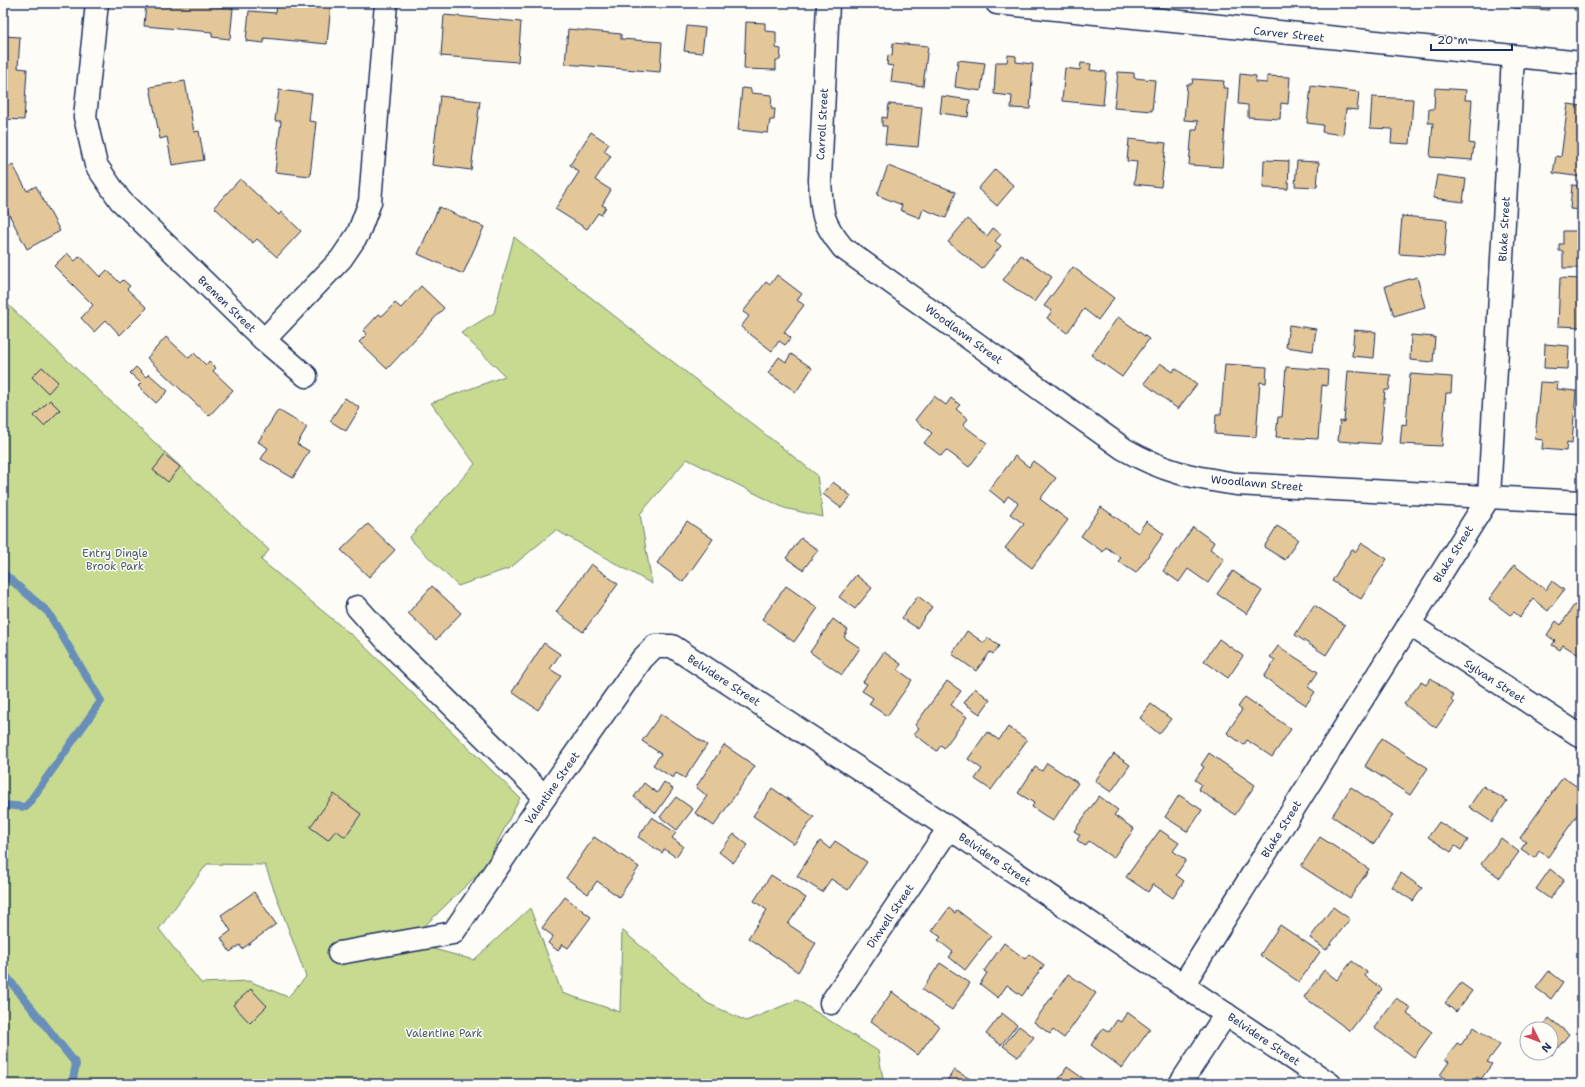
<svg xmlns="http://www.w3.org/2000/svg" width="1585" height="1087" viewBox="0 0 1585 1087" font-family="'Shantell Sans',sans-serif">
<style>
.green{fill:#c7da8f;stroke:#718476;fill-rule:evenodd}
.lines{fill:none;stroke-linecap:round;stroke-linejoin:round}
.stream{stroke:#678eba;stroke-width:8}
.building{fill:#e4c798;stroke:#1b2f5e}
.minor-casing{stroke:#1b2f5e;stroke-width:25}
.minor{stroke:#fdfcf7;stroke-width:22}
.labels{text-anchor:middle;stroke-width:3;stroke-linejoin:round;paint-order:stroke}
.street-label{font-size:11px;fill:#1b2f5e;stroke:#fdfcf7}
.park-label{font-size:11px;fill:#465a6a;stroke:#fdfcf7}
</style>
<rect width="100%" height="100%" fill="#fdfcf7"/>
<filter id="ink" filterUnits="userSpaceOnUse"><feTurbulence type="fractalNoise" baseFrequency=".025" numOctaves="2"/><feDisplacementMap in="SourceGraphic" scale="8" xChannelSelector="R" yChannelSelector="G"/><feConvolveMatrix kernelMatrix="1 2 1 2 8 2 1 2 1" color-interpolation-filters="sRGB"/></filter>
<g filter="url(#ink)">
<g class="green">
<path d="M514 237 817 475 823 517 784 508 687 459 640 514 652 584 556 530 510 568 458 586 409 538 475 464 431 403 505 376 461 333 494 313Z"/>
<path d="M3 300 269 550 261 560 360 642 520 798 484 868 408 942 474 960 530 908 562 993 620 1012 622 930 707 1003 746 1021 797 1000 878 1051 884 1084H3ZM207 864 265 865 306 977 288 997 249 981 201 983 159 929Z"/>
</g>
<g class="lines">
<g class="stream">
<path d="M3 573 48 612 101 701 26 807 3 805"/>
<path d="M3 972 76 1064 72 1084"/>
</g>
</g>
<g class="building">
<path d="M146 3H203V5L233 8 230 39 212 37V32L144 26Z"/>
<path d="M277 3H308L331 5 327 44 264 38V43L246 41 249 11 276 13Z"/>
<path d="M1515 3H1549V10L1514 8Z"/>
<path d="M1575 3H1582V11L1574 10Z"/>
<path d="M444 15 521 22 518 62 441 56Z"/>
<path d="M746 22 765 23V31L776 32V48L781 49 780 60H776V70L744 69Z"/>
<path d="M687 26 705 28 702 53 684 51Z"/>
<path d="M568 29 621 34V39L662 42 660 72 565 64Z"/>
<path d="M3 36 20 37 18 68 27 69 24 120 3 119Z"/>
<path d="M893 43 928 46 923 86 891 82 893 66 887 65 888 55 892 56Z"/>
<path d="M1008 55 1016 56V62L1033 64 1030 109 1011 108 1012 96 994 94 996 62H1007Z"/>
<path d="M958 60 985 63 981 91 955 87Z"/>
<path d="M1081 63 1091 64 1090 70 1106 72 1103 105 1062 101 1065 68 1080 70Z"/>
<path d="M1118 72 1134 73V78L1155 80 1152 111 1114 108Z"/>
<path d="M1240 74 1256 76 1255 82 1267 83V76L1290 77 1288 104 1281 103 1280 119 1248 117V105L1238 104Z"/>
<path d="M1193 79 1224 81 1223 88H1228L1222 167 1189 165 1192 130H1197L1198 121 1184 120 1187 84H1192Z"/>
<path d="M185 81 194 132 199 131 204 160 172 165 167 137 160 139 150 87Z"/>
<path d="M1311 86 1359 92 1357 110 1346 109 1343 135 1322 132 1323 125 1307 123Z"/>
<path d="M742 88 751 89V93L772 95 771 109H775L774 120H770L768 133 738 130Z"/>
<path d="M1435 88 1466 90 1465 100H1472L1469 143 1474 144 1472 160 1430 157 1433 123H1428L1429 109H1434Z"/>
<path d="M279 90 312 94 309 121 316 122 310 176 275 172 281 121H275Z"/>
<path d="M440 96 480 101 471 170 432 165Z"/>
<path d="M942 96 970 100 968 117 940 113Z"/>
<path d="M1372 97 1413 99 1410 144 1391 143 1392 129 1370 128Z"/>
<path d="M889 104 922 107 918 147 885 144 887 126H882V117L887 118Z"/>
<path d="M1568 104 1582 106V177L1553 173 1556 156 1561 157Z"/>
<path d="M591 132 609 144 604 151 611 156 595 180 611 190 602 205 606 207 601 215 598 213 587 229 555 209 579 172 570 165Z"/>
<path d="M1129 139 1166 143 1161 187 1134 184 1137 162 1127 161Z"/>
<path d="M1264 160 1289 161 1288 189 1263 188Z"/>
<path d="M1297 161 1319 162 1317 187 1295 186Z"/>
<path d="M13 165 27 191 36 186 60 231 27 249 3 203V170Z"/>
<path d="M888 166 956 192 946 218 923 209 920 218 900 210 902 205 877 195Z"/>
<path d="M995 169 1014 186 997 206 978 189Z"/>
<path d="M1437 175 1466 179 1463 202 1433 198Z"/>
<path d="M240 179 279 215 281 212 301 231 277 257 257 239 253 243 214 207Z"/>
<path d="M1572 185 1582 186V210L1570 209Z"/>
<path d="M439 207 484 227 463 274 418 254Z"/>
<path d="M1402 216 1447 220 1444 257 1399 254Z"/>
<path d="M967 219 987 236 993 228 1001 234 995 241 1001 246 982 269 948 242Z"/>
<path d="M1563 231H1582V268H1563V251H1559V244H1563Z"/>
<path d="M67 253 75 261 80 256 100 277 107 270 120 283 123 280 130 286 127 289 147 308 120 335 106 320 94 332 81 318 93 305 54 266Z"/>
<path d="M1021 255 1052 277 1034 302 1003 280Z"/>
<path d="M1073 267 1114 298 1098 320 1084 309 1067 333 1047 318 1052 311 1044 306Z"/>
<path d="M777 275 802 294 797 300 804 305 784 332 791 338 785 345 779 341 772 351 741 327 749 316 743 312 766 282 770 285Z"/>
<path d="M1417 277 1425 307 1394 316 1385 286Z"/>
<path d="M1560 278 1582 279V327L1558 326Z"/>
<path d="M421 286 444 308 387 369 359 342 367 334 363 331 379 314 382 316 395 303 401 308Z"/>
<path d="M1118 317 1149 339 1122 377 1091 355Z"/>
<path d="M1289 325 1316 329 1313 351 1286 347Z"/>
<path d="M1354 330 1376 332 1374 358 1352 356Z"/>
<path d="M1411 335 1435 337 1433 362 1410 360Z"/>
<path d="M166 337 189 358 194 353 206 365 209 361 216 368 213 371 233 390 209 416 147 358Z"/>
<path d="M1545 344 1569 346 1568 369 1544 368Z"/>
<path d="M791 354 812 368 796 392 768 373 779 357 786 362Z"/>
<path d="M1160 363 1173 372 1175 368 1197 384 1178 409 1144 383Z"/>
<path d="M1225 364 1267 367 1266 383 1260 382 1256 437 1215 434 1216 414H1221Z"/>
<path d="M42 367 58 382 48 393 32 377Z"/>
<path d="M136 367 146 377 149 374 168 391 156 403 138 386 141 383 130 373Z"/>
<path d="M1286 367 1328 370 1327 386 1322 385 1318 439 1276 437 1278 417H1282Z"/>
<path d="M1348 371 1391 375 1389 390H1385L1380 444 1338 441 1340 421 1344 422Z"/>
<path d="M1410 374 1452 377 1451 393H1446L1442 446 1400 444 1402 424 1406 425Z"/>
<path d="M1540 382 1558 383 1557 389 1576 391 1572 443 1567 442 1566 451 1542 449 1543 440 1535 439Z"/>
<path d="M934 396 946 405 951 398 960 405 956 409 968 419 963 425 987 443 969 467 946 450 941 456 924 443 932 433 915 420Z"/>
<path d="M345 398 360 408 346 431 330 421Z"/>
<path d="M50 400 60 410 44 426 34 416Z"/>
<path d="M278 410 307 427 297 444 309 451 293 478 261 459 268 448 258 442Z"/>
<path d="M165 455 180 467 168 482 153 470Z"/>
<path d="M1015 456 1029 467 1033 461 1056 478 1040 499 1068 520 1032 568 1005 548 1024 524 1010 514 1018 503 1008 496 1004 502 989 490Z"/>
<path d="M833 482 851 496 841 508 823 494Z"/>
<path d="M1101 507 1138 533 1146 521 1164 534 1136 573 1118 561 1121 558 1106 547 1103 552 1081 536Z"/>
<path d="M687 521 713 539 683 582 657 563Z"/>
<path d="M368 524 395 550 369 577 341 550Z"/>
<path d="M1277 526 1298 539 1285 560 1264 547Z"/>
<path d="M1193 527 1214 542 1210 549 1224 559 1208 583 1188 569 1179 582 1163 571Z"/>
<path d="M801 538 818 550 803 570 786 558Z"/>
<path d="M1362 543 1387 559 1361 599 1332 581 1352 549 1356 552Z"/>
<path d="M591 564 618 584 583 632 556 612Z"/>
<path d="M1514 565 1546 590 1552 581 1564 590 1548 611 1533 599 1520 617 1514 612 1510 615 1489 599Z"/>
<path d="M1233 571 1262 591 1247 614 1217 594Z"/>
<path d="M856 575 872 588 855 609 839 597Z"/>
<path d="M432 586 461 613 436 640 408 613Z"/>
<path d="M786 586 818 608 794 642 762 619Z"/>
<path d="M918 596 932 607 917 628 902 618Z"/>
<path d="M1314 605 1345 625 1326 655 1295 635Z"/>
<path d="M1574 605 1582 610V651L1579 655 1563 645 1560 650 1552 645 1555 641 1547 635 1556 621 1561 625Z"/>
<path d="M833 619 848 630 844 637 860 648 842 675 810 652Z"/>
<path d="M967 631 984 643 988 638 999 646 993 654 990 652 976 671 952 654Z"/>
<path d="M1219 639 1243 656 1228 678 1204 661Z"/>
<path d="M544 643 560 654 550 669 561 676 538 710 512 692Z"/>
<path d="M1278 646 1318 672 1308 687 1315 692 1306 705 1264 677 1275 660 1270 657Z"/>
<path d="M884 652 901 664 898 670 912 680 887 716 869 704 873 698 862 691 867 684 863 682Z"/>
<path d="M1431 678 1454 696 1451 700 1454 703 1436 728 1404 704 1421 682 1426 685Z"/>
<path d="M947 681 961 691 951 705 967 717 944 748 941 745 937 751 914 734 919 728 915 725Z"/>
<path d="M975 688 990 700 980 714 964 703Z"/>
<path d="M1245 697 1291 729 1272 757 1247 740 1244 745 1227 733 1242 710 1238 707Z"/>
<path d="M1151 704 1171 719 1159 734 1140 718Z"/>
<path d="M661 714 707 745 685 778 676 773 673 778 653 765 661 754 642 741Z"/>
<path d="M1008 727 1027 740 991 790 975 779 982 769 968 759 987 732 999 740Z"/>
<path d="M1382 738 1428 768 1410 795 1365 766Z"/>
<path d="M724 745 755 766 714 826 695 813 707 796 696 787Z"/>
<path d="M1209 753 1255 785 1235 815 1198 789 1201 784 1195 780 1204 767 1201 765Z"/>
<path d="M1114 754 1130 765 1111 792 1095 781Z"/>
<path d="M1047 763 1078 783 1053 821 1032 807 1034 803 1018 793 1035 767 1042 771Z"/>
<path d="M1563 777 1582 790V808L1548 857 1539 851 1535 858 1521 849 1526 842 1520 838Z"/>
<path d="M664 782 673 789 656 813 634 797 644 783 657 793Z"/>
<path d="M1483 786 1507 801 1492 822 1469 807Z"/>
<path d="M1351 787 1393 815 1374 844 1332 816Z"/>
<path d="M772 788 814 817 794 844 753 816Z"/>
<path d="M334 794 361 814 345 837 336 830 328 840 310 827Z"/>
<path d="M1179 795 1202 810 1188 832 1165 817Z"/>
<path d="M1099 796 1118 810 1114 815 1134 829 1113 858 1089 841 1085 846 1077 840 1080 835 1074 831Z"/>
<path d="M676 797 693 809 677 830 660 817Z"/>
<path d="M652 817 676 833 672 838 683 846 676 857 664 849 662 853 638 837Z"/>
<path d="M1439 822 1468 840 1461 850 1455 846 1451 852 1428 837Z"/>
<path d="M1160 830 1179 843 1173 851 1186 860 1176 875 1184 881 1173 898 1153 884 1148 892 1126 877Z"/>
<path d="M734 834 748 845 733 863 719 852Z"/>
<path d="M594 837 639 867 619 897 597 881 588 894 566 878Z"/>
<path d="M1320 837 1369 869 1350 898 1301 866Z"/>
<path d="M1501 838 1519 852 1500 878 1481 864Z"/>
<path d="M820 841 830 849 835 841 867 862 848 890 831 879 822 892 797 876Z"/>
<path d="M1550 869 1564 880 1550 899 1536 889Z"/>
<path d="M1401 873 1422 888 1413 901 1392 887Z"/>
<path d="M771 875 806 898 788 924 816 943 798 972 748 938 767 910 754 901Z"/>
<path d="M254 892 276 924 242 949 240 945 230 952 221 938 231 931 221 915Z"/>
<path d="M565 897 591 917 568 948 562 944 558 951 548 943 553 936 542 928Z"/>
<path d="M1333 907 1350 919 1326 950 1310 938Z"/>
<path d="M949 908 955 913 957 910 991 936 965 970 949 957 953 952 938 940 941 937 932 931Z"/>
<path d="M1280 925 1320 952 1299 982 1260 955Z"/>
<path d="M1004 943 1025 959 1029 954 1044 965 1022 996 1007 985 998 998 980 984 987 973 984 971Z"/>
<path d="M1352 961 1367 972 1365 976 1382 989 1350 1031 1304 997 1324 970 1337 980Z"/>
<path d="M940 963 970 983 952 1010 922 990Z"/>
<path d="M1549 971 1563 982 1551 999 1536 988Z"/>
<path d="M1068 974 1096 993 1064 1038 1053 1030 1050 1034 1034 1022Z"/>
<path d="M1461 983 1472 991 1456 1012 1445 1003Z"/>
<path d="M251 989 267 1006 250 1023 233 1005Z"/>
<path d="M892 992 939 1026 918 1055 871 1021Z"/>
<path d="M1396 998 1411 1008 1407 1014 1432 1032 1414 1057 1374 1028Z"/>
<path d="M1127 1012 1150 1029 1122 1068 1091 1045 1103 1028 1109 1032 1117 1020 1121 1022Z"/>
<path d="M1002 1013 1017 1025 1001 1045 986 1034Z"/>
<path d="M1549 1018 1569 1034 1552 1055 1549 1053H1551V1029H1541Z"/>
<path d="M1019 1026 1034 1037 1018 1057 1003 1046Z"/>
<path d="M1474 1027 1500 1045 1487 1062 1492 1064 1481 1079 1477 1077 1472 1084H1453L1440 1075 1449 1062 1445 1060 1457 1043 1461 1045Z"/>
<path d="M1067 1067 1091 1084H1060L1057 1082Z"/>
<path d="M954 1070 976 1082 975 1084H945Z"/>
</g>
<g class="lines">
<defs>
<g id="minor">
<path d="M97 3 85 117 96 165 120 200 264 340 341 259 358 234 370 202 386 3"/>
<path d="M828 3 820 180C822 214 821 221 843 248L1124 449C1164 472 1191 477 1236 484L1582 502"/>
<path d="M997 3 1582 63"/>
<path d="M264 340 306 376"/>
<path d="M357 607 388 642 545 797"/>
<path d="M1409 624 1582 737"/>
<path d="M339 953 453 933 545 797 642 659 655 646H672L949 828 1330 1084"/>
<path d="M1183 985 1489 497 1513 57"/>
<path d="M831 1003 949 828"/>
<path d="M1180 1084 1226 1014"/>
</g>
</defs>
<use href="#minor" class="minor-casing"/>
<use href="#minor" class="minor"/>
</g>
</g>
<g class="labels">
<g class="street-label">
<text transform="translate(1289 34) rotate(6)" y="4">Carver Street</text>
<text transform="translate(822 124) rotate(-87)" y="4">Carroll Street</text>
<text transform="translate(1504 229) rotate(-87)" y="4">Blake Street</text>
<text transform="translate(227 304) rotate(44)" y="4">Bremen Street</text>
<text transform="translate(964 334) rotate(36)" y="4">Woodlawn Street</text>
<text transform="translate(1257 483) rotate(5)" y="4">Woodlawn Street</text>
<text transform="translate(1453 554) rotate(-58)" y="4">Blake Street</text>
<text transform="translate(724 680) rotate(33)" y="4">Belvidere Street</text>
<text transform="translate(1495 681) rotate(33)" y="4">Sylvan Street</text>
<text transform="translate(552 788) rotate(-55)" y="4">Valentine Street</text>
<text transform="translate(1281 829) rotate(-58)" y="4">Blake Street</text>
<text transform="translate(995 859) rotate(34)" y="4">Belvidere Street</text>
<text transform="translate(890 916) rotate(-56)" y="4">Dixwell Street</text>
<text transform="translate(1264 1039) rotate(34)" y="4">Belvidere Street</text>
</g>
<g class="park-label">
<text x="115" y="557">Entry Dingle<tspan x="115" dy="13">Brook Park</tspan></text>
<text x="444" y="1037">Valentine Park</text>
</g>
</g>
<rect width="1585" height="1087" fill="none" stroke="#fdfcf7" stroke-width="16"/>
<rect x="8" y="8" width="1569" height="1071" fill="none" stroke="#1b2f5e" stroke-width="1.5" filter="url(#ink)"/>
<g transform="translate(1539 1041) rotate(132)"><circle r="19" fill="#fdfcf7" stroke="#a3aaba"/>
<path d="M0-3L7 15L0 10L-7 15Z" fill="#d1495b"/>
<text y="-6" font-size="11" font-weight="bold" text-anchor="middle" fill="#1b2f5e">N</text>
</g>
<path d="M1431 44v6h81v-6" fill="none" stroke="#1b2f5e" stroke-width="2"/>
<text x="1437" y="44" font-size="12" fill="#1b2f5e" stroke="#fdfcf7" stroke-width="3" paint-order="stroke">20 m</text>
</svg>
